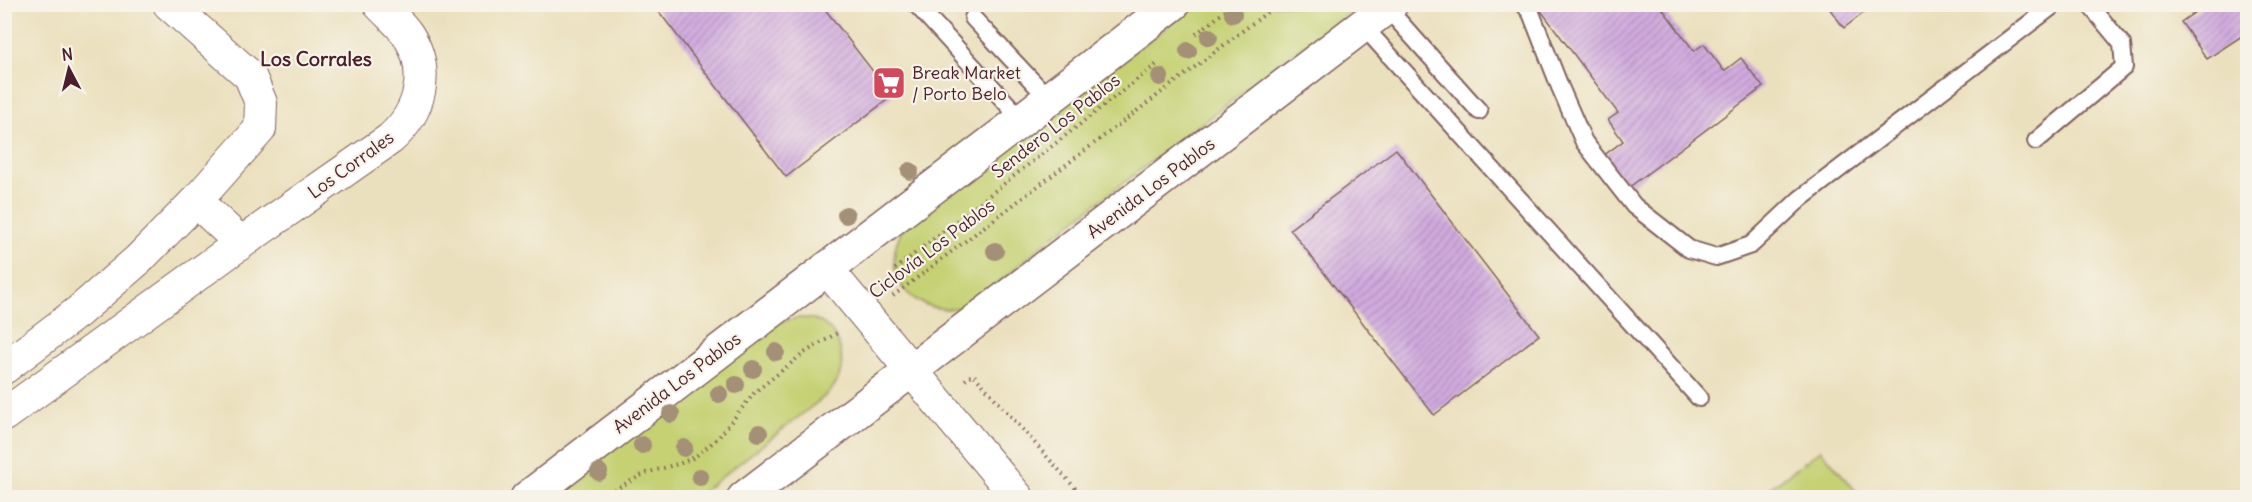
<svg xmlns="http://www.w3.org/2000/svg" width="2252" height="502" viewBox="0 0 2252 502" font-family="Delius,sans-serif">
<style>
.grass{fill:#c5d173;stroke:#88784f;stroke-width:1.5}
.building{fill:url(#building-hatch)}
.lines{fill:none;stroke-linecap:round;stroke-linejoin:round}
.service-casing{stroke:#82635e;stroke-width:20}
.minor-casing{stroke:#82635e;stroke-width:34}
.secondary-casing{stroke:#82635e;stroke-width:36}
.path{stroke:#82635e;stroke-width:4;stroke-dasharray:1.5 4.5;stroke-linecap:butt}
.service{stroke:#fff;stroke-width:16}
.minor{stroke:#fff;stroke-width:32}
.secondary{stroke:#fff;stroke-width:33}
.tree{fill:#a48f77}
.labels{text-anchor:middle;stroke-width:4.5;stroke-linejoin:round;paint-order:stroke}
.poi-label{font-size:18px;fill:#4a1f2b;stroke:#f7f3e8;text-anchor:start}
.street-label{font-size:18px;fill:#4a1f2b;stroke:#f7f3e8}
.neighbourhood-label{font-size:20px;font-weight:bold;fill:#4a1f2b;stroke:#f7f3e8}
</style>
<defs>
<pattern id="building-hatch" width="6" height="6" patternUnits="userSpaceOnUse" patternTransform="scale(1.5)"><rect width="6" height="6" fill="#d1abdf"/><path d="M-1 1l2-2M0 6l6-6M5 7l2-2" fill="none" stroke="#ac8bb5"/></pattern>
</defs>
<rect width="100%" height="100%" fill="#f7f3e8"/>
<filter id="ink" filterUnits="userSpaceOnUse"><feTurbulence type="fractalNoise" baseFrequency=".0167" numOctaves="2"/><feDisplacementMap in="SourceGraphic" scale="12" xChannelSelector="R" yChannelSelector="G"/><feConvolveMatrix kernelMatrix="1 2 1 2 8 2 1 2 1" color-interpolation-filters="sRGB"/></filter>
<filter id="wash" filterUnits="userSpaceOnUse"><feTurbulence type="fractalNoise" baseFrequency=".008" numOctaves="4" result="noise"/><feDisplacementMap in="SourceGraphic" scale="24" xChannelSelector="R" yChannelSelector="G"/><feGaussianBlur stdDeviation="1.35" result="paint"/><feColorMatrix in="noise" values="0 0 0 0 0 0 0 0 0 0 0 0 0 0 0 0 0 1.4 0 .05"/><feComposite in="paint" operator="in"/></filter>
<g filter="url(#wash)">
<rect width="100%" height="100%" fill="#ebe0bd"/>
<g class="grass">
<path d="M1195 5H1359C1256 82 1153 160 1051 238 1030 254 983 301 961 307 933 315 898 297 895 267 892 247 899 233 911 218Z"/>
<path d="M797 318C803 318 811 318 816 320 841 330 849 365 834 386 832 390 827 393 824 397L696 497 550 498 780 322Z"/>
<path d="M1821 450 1861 497H1758Z"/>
</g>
<g id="blocks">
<g class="building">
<path d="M653 4H821L892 96 786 177Z"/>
<path d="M1536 4H1659L1694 51 1704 44 1724 71 1741 58 1763 87 1628 188 1603 156 1623 141 1608 120 1618 113Z"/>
<path d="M1826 4H1875L1844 28Z"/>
<path d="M2207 4H2248V32L2207 59 2181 22Z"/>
<path d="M1396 149 1539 335 1434 415 1290 229Z"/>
</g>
</g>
</g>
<g filter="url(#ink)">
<use href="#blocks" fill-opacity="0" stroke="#82635e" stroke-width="1.5"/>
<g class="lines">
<defs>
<g id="service">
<path d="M916 4 1022 120"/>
<path d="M1524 4 1531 13 1560 87 1584 142 1634 206 1689 249 1716 257 1751 245 1800 199 2055 4"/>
<path d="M1387 8 1479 111"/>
<path d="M973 18 1050 100"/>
<path d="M1363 26 1699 398"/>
<path d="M2036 141 2124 67 2122 44 2089 4"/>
</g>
<g id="minor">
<path d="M196 201 241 243"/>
<path d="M826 268 1018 498"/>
<path d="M4 368 78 312 139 259 196 201 260 129 261 103 250 76 169 4"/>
<path d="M4 415 241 243 390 139C421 112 431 71 408 35 400 23 388 14 379 4"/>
</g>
<g id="secondary">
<path d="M527 498 1173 4"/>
<path d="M744 498 1391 4"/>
</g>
</defs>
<use href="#service" class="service-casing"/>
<use href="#minor" class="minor-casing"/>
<use href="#secondary" class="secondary-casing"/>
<g class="path">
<path d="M1196 34 1234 4"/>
<path d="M895 269 1157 64"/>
<path d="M893 296 1278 4"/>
<path d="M965 380 973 374 1084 498"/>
<path d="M598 498 646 473 681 463 695 457 718 438 755 392 804 353 837 333"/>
</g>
<use href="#service" class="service"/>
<use href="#minor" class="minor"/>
<use href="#secondary" class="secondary"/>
</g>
<g class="tree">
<circle cx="1233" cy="14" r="9"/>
<circle cx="1209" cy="37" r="9"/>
<circle cx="1188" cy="51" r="9"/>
<circle cx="1160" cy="77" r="9"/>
<circle cx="910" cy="171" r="9"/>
<circle cx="846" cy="215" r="9"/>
<circle cx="995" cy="251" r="9"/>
<circle cx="776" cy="352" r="9"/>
<circle cx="753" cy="369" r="9"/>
<circle cx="736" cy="385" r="9"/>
<circle cx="719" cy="394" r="9"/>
<circle cx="671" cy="414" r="9"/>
<circle cx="759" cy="433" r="9"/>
<circle cx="642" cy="445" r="9"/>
<circle cx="684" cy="448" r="9"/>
<circle cx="599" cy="472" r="9"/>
<circle cx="700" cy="477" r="9"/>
</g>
</g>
<defs>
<symbol id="supermarket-square" viewBox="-11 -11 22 22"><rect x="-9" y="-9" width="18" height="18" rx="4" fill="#d1495b" stroke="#f7f3e8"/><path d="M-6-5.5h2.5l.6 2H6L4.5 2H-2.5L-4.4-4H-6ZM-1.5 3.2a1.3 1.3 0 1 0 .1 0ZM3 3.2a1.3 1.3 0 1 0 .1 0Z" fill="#fff"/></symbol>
</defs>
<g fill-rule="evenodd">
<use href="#supermarket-square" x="870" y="64" width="38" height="38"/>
</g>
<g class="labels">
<g class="poi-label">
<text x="912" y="79">Break Market<tspan x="912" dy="21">/ Porto Belo</tspan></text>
</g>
<g class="street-label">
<text transform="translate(1056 126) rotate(-38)" y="6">Sendero Los Pablos</text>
<text transform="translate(351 165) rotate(-36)" y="6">Los Corrales</text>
<text transform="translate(1151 188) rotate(-37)" y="6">Avenida Los Pablos</text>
<text transform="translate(932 249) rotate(-37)" y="6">Ciclovía Los Pablos</text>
<text transform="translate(677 383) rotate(-37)" y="6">Avenida Los Pablos</text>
</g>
<g class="neighbourhood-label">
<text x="316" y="66">Los Corrales</text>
</g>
</g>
<rect width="2252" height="502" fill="none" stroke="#f7f3e8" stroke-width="24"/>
<g transform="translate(69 69) rotate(353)" stroke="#f7f3e8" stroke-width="4.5" paint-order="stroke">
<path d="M0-4.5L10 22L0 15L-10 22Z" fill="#4a1f2b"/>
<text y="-9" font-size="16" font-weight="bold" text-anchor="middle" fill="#4a1f2b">N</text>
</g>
</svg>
